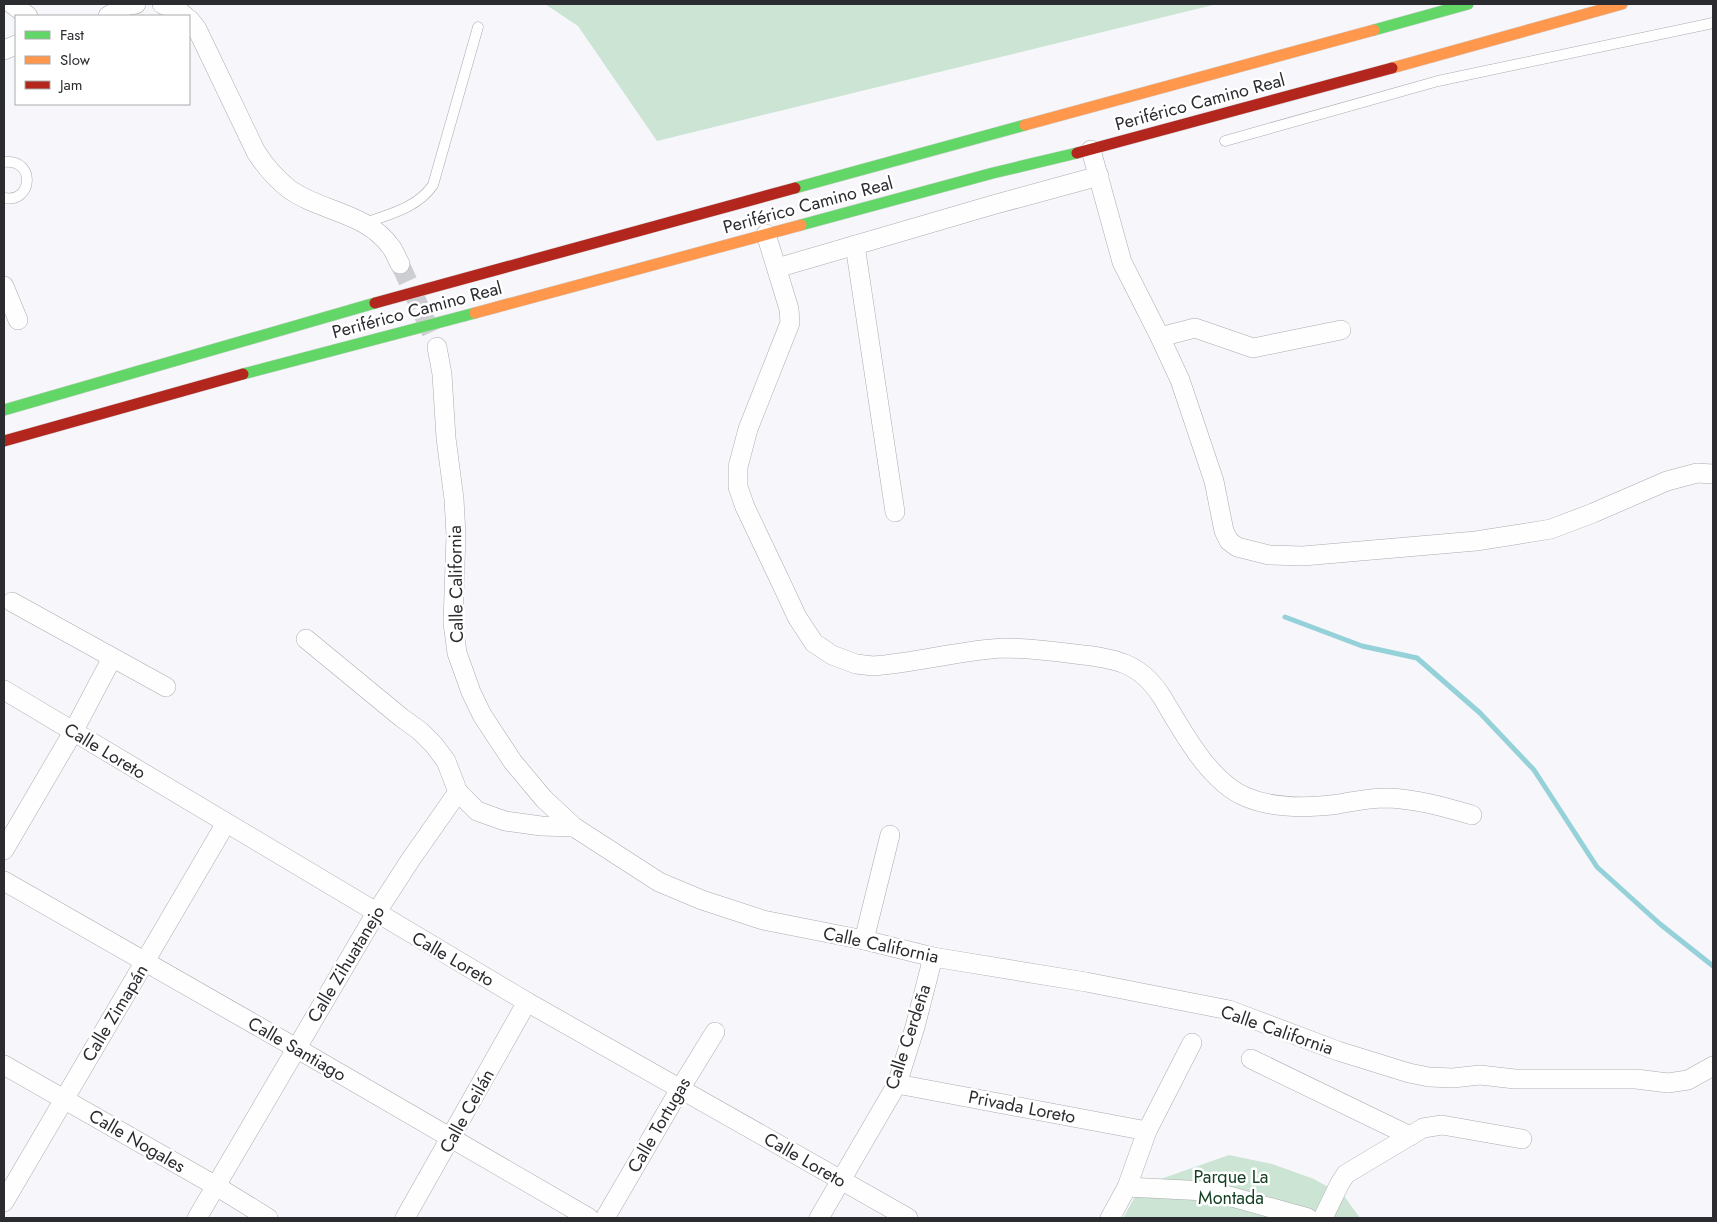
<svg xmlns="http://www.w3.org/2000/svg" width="1717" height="1222" viewBox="0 0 1717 1222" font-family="Jost,sans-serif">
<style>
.green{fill:#cbe4d3}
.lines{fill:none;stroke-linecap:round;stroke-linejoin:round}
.stream{stroke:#94d1d8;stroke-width:5}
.street-tunnel{stroke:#cdced2;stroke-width:19;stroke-dasharray:19 9;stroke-linecap:butt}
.lane-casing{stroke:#abacb0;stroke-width:11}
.street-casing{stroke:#abacb0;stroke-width:20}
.fast-casing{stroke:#d1d2d4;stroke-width:12}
.slow-casing{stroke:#d1d2d4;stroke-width:12}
.jam-casing{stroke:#d1d2d4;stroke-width:12}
.lane{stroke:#fefefe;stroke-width:10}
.street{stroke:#fefefe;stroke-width:19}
.fast{stroke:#63d668;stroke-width:11}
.slow{stroke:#ff974d;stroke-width:11}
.jam{stroke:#b3261e;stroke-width:11}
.labels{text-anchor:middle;stroke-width:5;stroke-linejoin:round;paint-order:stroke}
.street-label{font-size:18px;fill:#2b2c2f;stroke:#fff}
.park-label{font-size:18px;fill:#164125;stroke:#fff}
</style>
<rect width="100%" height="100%" fill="#f6f6fb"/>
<g class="green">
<path d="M545 4H1217L657 141 578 26Z"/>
<path d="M1229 1155 1272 1164 1314 1179 1344 1196 1360 1218H1123L1141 1186Z"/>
</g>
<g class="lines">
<path class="stream" d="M1285 617 1362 646 1417 658 1480 713 1534 770 1597 867 1660 924 1713 966"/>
<path class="street-tunnel" d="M400 264 432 334"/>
<defs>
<g id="lane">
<path d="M1225 141 1438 81 1713 23"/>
<path d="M4 162C37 159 32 204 4 198"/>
<path d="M365 223C390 214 417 208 433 185L478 27"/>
</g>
<g id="street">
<path d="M12 4 28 16"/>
<path d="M162 4 179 11 185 16"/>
<path d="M108 16 128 5 136 4"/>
<path d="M189 19 197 29 256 152C265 166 275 178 289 189 321 212 366 212 391 247 395 252 397 259 400 264"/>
<path d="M4 50 16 45"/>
<path d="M1091 150 1122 262 1160 337 1180 380 1214 481 1224 531 1229 541 1237 547 1269 555 1303 556 1476 541 1514 535 1551 529 1593 513 1667 481 1697 473 1713 474"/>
<path d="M766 234 789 309 790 323 748 429 738 467V487L745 507 784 589 797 617 814 643 832 655 856 664 873 666C917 663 960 650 1004 648 1028 648 1052 651 1075 654 1114 658 1140 662 1162 697 1182 730 1209 782 1246 797 1274 809 1309 808 1339 804 1355 801 1370 798 1387 798 1417 799 1444 807 1472 815"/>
<path d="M855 245 895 512"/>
<path d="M777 268 996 204 1099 176"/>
<path d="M4 286 18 320"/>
<path d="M1160 337 1195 328 1253 348 1341 330"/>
<path d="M437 347 442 374 446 438 454 499 456 535 453 623 457 653 471 692 482 715 513 762 544 799 574 827 659 882 702 900 763 920 864 940 933 957 1086 982 1229 1010 1338 1051 1409 1073 1429 1077 1453 1078 1480 1075 1515 1079H1636L1668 1083 1688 1080 1713 1066"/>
<path d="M12 602 166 687"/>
<path d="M306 639 402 718 420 731 434 745 446 761 458 792 477 811 505 821 541 826 574 827"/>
<path d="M4 690 527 1002 908 1218"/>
<path d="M4 850 73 732 112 658"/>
<path d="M4 881 296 1048 589 1218"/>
<path d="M864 940 890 835"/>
<path d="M1251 1059 1410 1136"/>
<path d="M4 1065 216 1186 268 1218"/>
<path d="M897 1084 1147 1131"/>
<path d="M1127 1187 1206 1191 1225 1195 1308 1218"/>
<path d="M4 1202 226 823"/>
<path d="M197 1218 376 913 411 859 458 792"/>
<path d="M405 1218 527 1002"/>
<path d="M605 1218 680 1089 715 1032"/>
<path d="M819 1218 897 1084 915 1027 933 957"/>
<path d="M1110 1218 1127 1187 1147 1131 1192 1043"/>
<path d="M1323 1218 1340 1183 1346 1174 1423 1128 1442 1125 1522 1139"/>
</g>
<g id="fast">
<path d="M1374 30 1468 4"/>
<path d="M795 188 1025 125"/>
<path d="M801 225 993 173 1077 153"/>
<path d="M243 374 475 313"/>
<path d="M4 410 375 303"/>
</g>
<g id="slow">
<path d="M1392 68 1622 4"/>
<path d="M1025 125 1374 30"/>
<path d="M475 313 801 225"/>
</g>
<g id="jam">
<path d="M1077 153 1392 68"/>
<path d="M375 303 795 188"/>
<path d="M4 441 243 374"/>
</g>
</defs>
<use href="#lane" class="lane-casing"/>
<use href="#street" class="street-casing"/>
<use href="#fast" class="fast-casing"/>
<use href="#slow" class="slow-casing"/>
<use href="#jam" class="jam-casing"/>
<use href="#lane" class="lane"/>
<use href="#street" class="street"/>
<use href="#fast" class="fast"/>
<use href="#slow" class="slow"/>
<use href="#jam" class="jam"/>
</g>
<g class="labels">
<g class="street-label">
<text transform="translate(1200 102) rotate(-15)" y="6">Periférico Camino Real</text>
<text transform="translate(808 205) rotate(-15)" y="6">Periférico Camino Real</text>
<text transform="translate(417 310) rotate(-15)" y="6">Periférico Camino Real</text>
<text transform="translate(456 584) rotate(-91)" y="6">Calle California</text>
<text transform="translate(105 751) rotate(31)" y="6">Calle Loreto</text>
<text transform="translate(881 945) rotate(12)" y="6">Calle California</text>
<text transform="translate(453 959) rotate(30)" y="6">Calle Loreto</text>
<text transform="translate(346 964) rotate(-59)" y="6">Calle Zihuatanejo</text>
<text transform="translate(115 1013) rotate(-59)" y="6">Calle Zimapán</text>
<text transform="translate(1277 1030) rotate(19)" y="6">Calle California</text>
<text transform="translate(908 1037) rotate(-72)" y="6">Calle Cerdeña</text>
<text transform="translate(297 1049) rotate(30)" y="6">Calle Santiago</text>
<text transform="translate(1022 1107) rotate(11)" y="6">Privada Loreto</text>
<text transform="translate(467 1111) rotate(-61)" y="6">Calle Ceilán</text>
<text transform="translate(659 1125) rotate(-60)" y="6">Calle Tortugas</text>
<text transform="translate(137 1141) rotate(30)" y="6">Calle Nogales</text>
<text transform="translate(805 1160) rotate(30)" y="6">Calle Loreto</text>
</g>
<g class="park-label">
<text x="1231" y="1183">Parque La<tspan x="1231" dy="21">Montada</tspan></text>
</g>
</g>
<rect width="1717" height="1222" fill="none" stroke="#2b2c2f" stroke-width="10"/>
<rect x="15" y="15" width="175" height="90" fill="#ffffff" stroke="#aaabac"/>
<rect x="25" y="31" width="25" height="8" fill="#63d668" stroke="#aaabac"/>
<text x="60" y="40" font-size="15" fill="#2b2c2f">Fast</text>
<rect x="25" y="56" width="25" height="8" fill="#ff974d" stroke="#aaabac"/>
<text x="60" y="65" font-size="15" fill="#2b2c2f">Slow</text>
<rect x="25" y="81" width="25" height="8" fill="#b3261e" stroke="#aaabac"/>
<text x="60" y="90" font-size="15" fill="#2b2c2f">Jam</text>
</svg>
